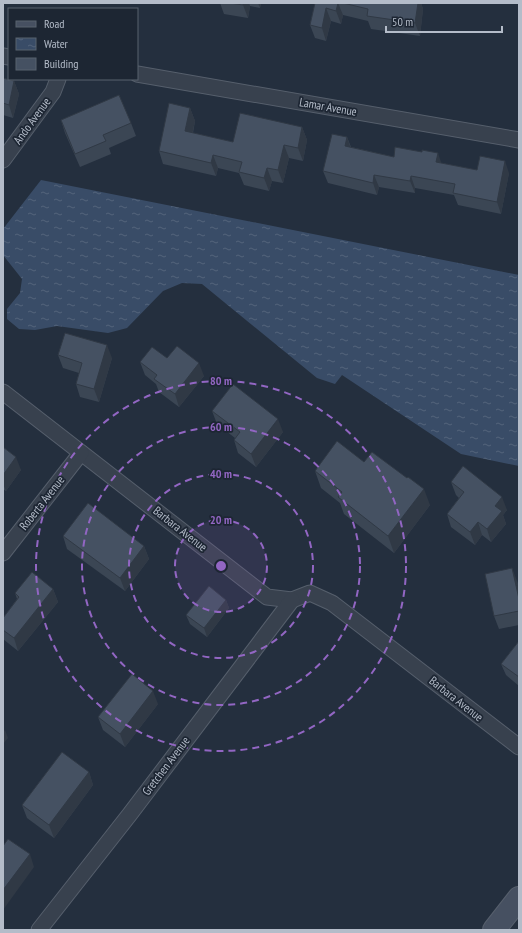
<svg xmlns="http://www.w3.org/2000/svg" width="522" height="933" viewBox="0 0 522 933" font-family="'PT Sans Narrow',sans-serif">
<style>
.water{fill:url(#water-ripples)}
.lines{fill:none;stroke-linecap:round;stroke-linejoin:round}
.street-casing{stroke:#565f6c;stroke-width:17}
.secondary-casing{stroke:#565f6c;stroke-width:24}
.street{stroke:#38414e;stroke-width:15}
.secondary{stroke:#465061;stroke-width:22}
.wall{fill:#3b4654}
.shaded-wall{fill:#303945}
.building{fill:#455162;stroke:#303945}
.ring{fill:none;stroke:#9266c3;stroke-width:2;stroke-dasharray:7 5}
.labels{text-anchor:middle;stroke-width:3.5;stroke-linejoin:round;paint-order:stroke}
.street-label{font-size:12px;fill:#b4bcc9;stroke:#1d2633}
.centre{fill:#9266c3;stroke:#1d2633;stroke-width:2}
.ring-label{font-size:12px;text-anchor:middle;font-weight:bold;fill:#9266c3;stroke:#1d2633;stroke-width:3.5;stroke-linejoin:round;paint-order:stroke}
</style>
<defs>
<pattern id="water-ripples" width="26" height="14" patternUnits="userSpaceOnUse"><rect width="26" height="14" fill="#394c67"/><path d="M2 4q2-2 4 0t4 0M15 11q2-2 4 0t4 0" fill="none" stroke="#53647b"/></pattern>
</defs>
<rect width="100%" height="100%" fill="#242f3e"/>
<path class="water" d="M41 180 519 275V466L461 454 342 375 335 384 317 378 202 284 182 283 163 291 127 328 108 333 57 326 35 330 19 329 7 319V309L20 293 22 279 3 255V229Z"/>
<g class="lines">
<defs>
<g id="street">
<path d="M3 56 9 57"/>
<path d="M137 74 519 140"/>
<path d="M3 160 53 92 58 79"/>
<path d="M3 392 267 597 292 600 310 593 332 603 519 747"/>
<path d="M3 553 81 453"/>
<path d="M39 930 130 814 292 600"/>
</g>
<path id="secondary" d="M494 930 519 898"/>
</defs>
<use href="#street" class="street-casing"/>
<use href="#secondary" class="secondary-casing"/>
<use href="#street" class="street"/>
<use href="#secondary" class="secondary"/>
</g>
<g class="wall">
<path d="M220 3H261L260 8 250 6 248 18 224 14Z"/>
<path d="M315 3H421L423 9 420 36 371 29 368 21 343 15 341 24 331 21 326 41 315 38 310 25Z"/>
<path d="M3 78 14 81 19 94 13 118 3 115Z"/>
<path d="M190 108 195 121 193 133 233 142 302 127 307 140 303 161 289 158 283 183 272 181 269 191 244 185 239 173 218 168 216 176 163 164 159 151Z"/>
<path d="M61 120 131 123 136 136 109 148 111 154 80 167 65 133Z"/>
<path d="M347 137 351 147 394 157 441 163 477 170 509 173 501 214 458 205 454 195 415 188V193L379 187 377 195 328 183 323 171Z"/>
<path d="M58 355 112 358 99 402 80 397 76 384 79 373 63 368Z"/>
<path d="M167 358 204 376 179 407 159 392 156 384 145 375 140 362Z"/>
<path d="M212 411 283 432 256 467 238 453 234 440 235 438 217 424Z"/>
<path d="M3 447 21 470 6 491 3 489Z"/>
<path d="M364 462 430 505 394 553 344 514 340 503 321 488 315 471Z"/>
<path d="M451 482 507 510 503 515 506 524 491 542 482 535 475 545 451 527 447 514 459 498 456 495Z"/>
<path d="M63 536 144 546 149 559 125 591 67 549Z"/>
<path d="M517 581 519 590V625L499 629 494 616Z"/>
<path d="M53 589 58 602 18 651 3 639V618L17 599 15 593Z"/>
<path d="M226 600 229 608 207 637 190 624 186 615Z"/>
<path d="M519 641V686L506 675 501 664Z"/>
<path d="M158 704 125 747 103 730 98 717Z"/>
<path d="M89 772 93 785 54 838 27 818 22 805Z"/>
</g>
<g class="shaded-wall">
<path d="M243 3H249L250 6 248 18 243 5Z"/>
<path d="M258 3H261L260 8Z"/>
<path d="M338 3 343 15 341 24 336 11Z"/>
<path d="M418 3H421L423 9 420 36 415 23Z"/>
<path d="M326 8 331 21 326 41 322 28Z"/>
<path d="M14 81 19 94 13 118 9 105Z"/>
<path d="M190 108 195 121 190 144 185 131Z"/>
<path d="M302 127 307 140 303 161 298 148Z"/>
<path d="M347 137 351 149 345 146Z"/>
<path d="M284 145 289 158 283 183 278 170Z"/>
<path d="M438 153 442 165 436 162Z"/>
<path d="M213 155 218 168 216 176 211 163Z"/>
<path d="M505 161 509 173 501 214 497 202Z"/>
<path d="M267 168 272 181 269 191 264 178Z"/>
<path d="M374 175 379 187 377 195 373 183Z"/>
<path d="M411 176 415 188V193L410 181Z"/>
<path d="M107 345 112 358 99 402 94 389Z"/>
<path d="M199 363 204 376 179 407 175 394Z"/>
<path d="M278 419 283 432 256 467 251 454Z"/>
<path d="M16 457 21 470 6 491 3 484V475Z"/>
<path d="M424 489 430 505 394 553 388 536Z"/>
<path d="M502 497 507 510 503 515 506 524 491 542 487 529 495 506Z"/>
<path d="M478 522 482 535 475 545 470 532Z"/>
<path d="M144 546 149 559 125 591 120 578Z"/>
<path d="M512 568 517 581 519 590V599Z"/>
<path d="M53 589 58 602 18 651 14 638Z"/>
<path d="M226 600 229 608 207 637 204 628Z"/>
<path d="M153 691 158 704 125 747 120 734Z"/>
<path d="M5 730 8 738 3 744V732Z"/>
<path d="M89 772 93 785 54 838 49 825Z"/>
<path d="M30 854 34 867 3 910V890Z"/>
</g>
<g class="building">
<path d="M230 3H243V5Z"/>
<path d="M315 3H338L336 11 326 8 322 28 310 25Z"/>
<path d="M343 3H418L415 23 367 16 368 9Z"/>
<path d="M3 78 14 81 9 105 3 103Z"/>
<path d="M119 95 131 123 103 135 106 141 75 154 61 120Z"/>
<path d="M169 103 190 108 185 131 233 142 240 113 302 127 298 148 284 145 278 170 267 168 264 178 239 172 242 162 213 155 211 163 159 151Z"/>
<path d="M332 134 347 137 345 146 394 157 395 147 422 152V150L438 153 436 162 477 170 480 156 505 161 497 202 453 193 455 184 411 176 410 181 374 175 373 183 323 171Z"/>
<path d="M65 333 107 345 94 389 76 384 82 363 58 355Z"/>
<path d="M177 346 199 363 175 394 154 379 157 375 140 362 152 347 167 358Z"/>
<path d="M233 384 278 419 251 454 234 440 240 432 212 411Z"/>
<path d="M337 441 364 462 372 452 407 478 408 477 424 489 388 536 338 497 342 492 315 471Z"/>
<path d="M3 447 16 457 3 475Z"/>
<path d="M463 466 502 497 495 506 502 511 487 529 478 522 470 532 447 514 464 492 451 482Z"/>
<path d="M88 503 144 546 120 578 63 536Z"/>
<path d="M512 568 519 599V611L494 616 485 574Z"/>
<path d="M32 572 53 589 14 638 3 630V618L19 597 15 593Z"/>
<path d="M209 586 226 600 204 628 186 615Z"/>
<path d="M519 641V677L501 664Z"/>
<path d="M132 674 153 691 120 734 98 717Z"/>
<path d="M62 752 89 772 49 825 22 805Z"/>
<path d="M8 839 30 854 3 890V846Z"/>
</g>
<circle cx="221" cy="566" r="46" fill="#9266c3" fill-opacity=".12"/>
<g class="ring">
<circle cx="221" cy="566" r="46"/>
<circle cx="221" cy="566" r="92"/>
<circle cx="221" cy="566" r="139"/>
<circle cx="221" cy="566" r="185"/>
</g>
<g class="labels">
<g class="street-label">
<text transform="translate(328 107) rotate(10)" y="4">Lamar Avenue</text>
<text transform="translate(32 121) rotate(-54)" y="4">Ando Avenue</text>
<text transform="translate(42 503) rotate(-52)" y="4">Roberta Avenue</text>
<text transform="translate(180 529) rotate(38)" y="4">Barbara Avenue</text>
<text transform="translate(456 699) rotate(38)" y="4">Barbara Avenue</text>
<text transform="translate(166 766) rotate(-53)" y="4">Gretchen Avenue</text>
</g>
</g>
<circle cx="221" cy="566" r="6" class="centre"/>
<g class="ring-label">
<text x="221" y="385">80 m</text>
<text x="221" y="431">60 m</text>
<text x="221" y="478">40 m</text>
<text x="221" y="524">20 m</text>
</g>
<rect width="522" height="933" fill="none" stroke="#b4bcc9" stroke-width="8"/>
<rect x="8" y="8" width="130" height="72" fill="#1d2633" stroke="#59626f"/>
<rect x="16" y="21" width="20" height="6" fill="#465061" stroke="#59626f"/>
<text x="44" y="28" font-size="12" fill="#b4bcc9">Road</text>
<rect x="16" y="38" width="20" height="12" fill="url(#water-ripples)" stroke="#59626f"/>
<text x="44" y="48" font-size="12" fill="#b4bcc9">Water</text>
<rect x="16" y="58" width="20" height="12" fill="#455162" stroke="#59626f"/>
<text x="44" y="68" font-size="12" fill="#b4bcc9">Building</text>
<path d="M386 26v6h116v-6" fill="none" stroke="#b4bcc9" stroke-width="2"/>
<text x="392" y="26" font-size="12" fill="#b4bcc9" stroke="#1d2633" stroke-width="3" paint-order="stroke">50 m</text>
</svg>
